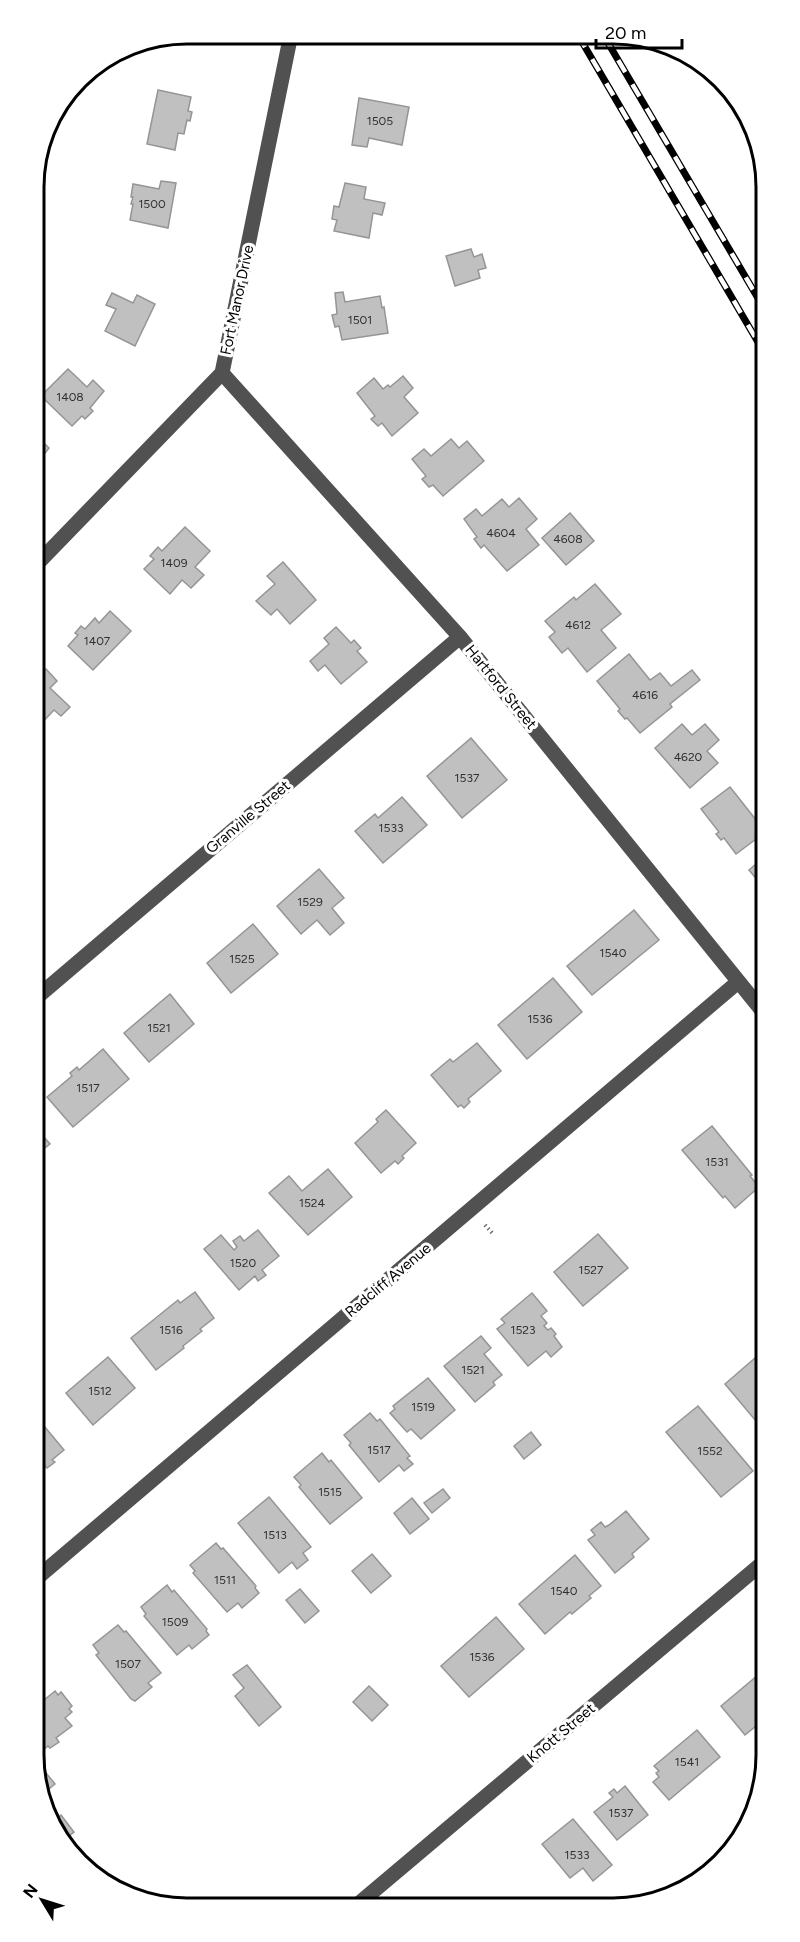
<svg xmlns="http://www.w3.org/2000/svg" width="800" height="1942" viewBox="0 0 800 1942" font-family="Figtree,sans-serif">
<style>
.building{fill:#c0c0c0;stroke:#959595;stroke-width:1.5}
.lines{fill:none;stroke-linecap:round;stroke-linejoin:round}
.path{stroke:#737373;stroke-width:4;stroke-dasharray:1.5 3;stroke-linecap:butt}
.minor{stroke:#515151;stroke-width:15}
.rail-casing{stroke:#000;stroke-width:7}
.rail{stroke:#fff;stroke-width:4.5;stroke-dasharray:14;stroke-linecap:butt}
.labels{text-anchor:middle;stroke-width:6;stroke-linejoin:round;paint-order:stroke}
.number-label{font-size:12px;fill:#303030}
.street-label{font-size:15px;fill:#000;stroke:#fff}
.rim{fill:none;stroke:#000;stroke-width:3}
</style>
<rect width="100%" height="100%" fill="#fff"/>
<g class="building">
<path d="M158 90 191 97 188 111 192 112 190 121 187 120 184 134 178 133 175 150 147 144Z"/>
<path d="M359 98 409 107 402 145 369 138 367 147 352 145Z"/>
<path d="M161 181 176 183 168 228 130 220 133 204H131L133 197H131L133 184 159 189Z"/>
<path d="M345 183 366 187 364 199 385 203 382 215 373 213 369 238 334 231 337 220 332 219 334 206 339 207Z"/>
<path d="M471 249 474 257 482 254 486 268 478 270 480 278 455 286 446 256Z"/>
<path d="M343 292 345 302 380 296 382 308 384 307 388 333 342 340 339 326 335 327 332 315 337 314 335 293Z"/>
<path d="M112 293 133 303 137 295 155 304 135 346 105 331 116 309 106 305Z"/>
<path d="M68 369 87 387 93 380 104 391 90 408 93 411 85 419 82 416 72 426 41 396Z"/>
<path d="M403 376 413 388 404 397 418 413 392 436 382 423 378 426 371 419 375 416 357 393 374 378 383 389 388 385 390 387Z"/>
<path d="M39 438 49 448 35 466 38 469 34 473V443Z"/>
<path d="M451 439 459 448 467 441 484 461 443 496 433 485 429 487 422 479 426 476 412 459 424 449 431 456Z"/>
<path d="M519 498 537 519 526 529 539 545 507 571 484 545 481 548 474 539 477 537 464 519 476 509 482 516 502 499 509 507Z"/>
<path d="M570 513 594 541 566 565 542 538Z"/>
<path d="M185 527 210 551 195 567 204 575 191 588 182 580 170 594 144 569 154 559 150 556 158 547 162 551Z"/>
<path d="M283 562 316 600 290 624 277 609 271 615 256 601 275 584 267 576Z"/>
<path d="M595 584 621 614 601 630 616 648 587 672 568 648 562 653 549 637 555 632 545 621 574 597 576 600Z"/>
<path d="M110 611 131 631 93 670 68 646 78 635 75 633 81 626 85 629 95 618 99 623Z"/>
<path d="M336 627 351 643 354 640 361 648 357 651 367 662 341 684 325 665 318 671 310 661 329 644 324 638Z"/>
<path d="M629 654 650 680 660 673 671 686 692 670 700 680 670 704 672 707 640 733 627 718 625 719 618 711 620 709 597 681Z"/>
<path d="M46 669 57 681 50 688 70 707 61 716 54 710 37 728 35 726V678Z"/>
<path d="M682 724 692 735 705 724 719 740 707 751 718 763 690 788 655 748Z"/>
<path d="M471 738 507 780 462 818 427 776Z"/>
<path d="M730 787 764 830V833L736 854 724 838 721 840 716 834 719 832 701 809Z"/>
<path d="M402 797 427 825 383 863 355 831 375 814 378 818Z"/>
<path d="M764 857V888L749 870Z"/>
<path d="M319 869 344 898 332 908 344 923 330 935 317 920 301 934 277 906Z"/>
<path d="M634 910 659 940 592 995 567 966Z"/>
<path d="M253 924 278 954 231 993 207 963Z"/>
<path d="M553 978 582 1012 527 1059 498 1025Z"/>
<path d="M170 994 194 1024 149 1062 124 1033Z"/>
<path d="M477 1043 501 1071 468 1099 470 1102 464 1108 461 1105 458 1107 431 1075 450 1059 453 1062Z"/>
<path d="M103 1049 129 1079 73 1127 47 1097 72 1076 70 1073 77 1067 79 1070Z"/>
<path d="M386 1110 416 1143 402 1156 404 1158 398 1164 395 1161 381 1173 355 1143 378 1122 376 1119Z"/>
<path d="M712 1126 752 1175 750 1176 759 1187 735 1208 725 1196 723 1198 682 1150Z"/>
<path d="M36 1128 50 1144 36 1155Z"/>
<path d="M328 1169 352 1197 308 1235 269 1193 289 1176 302 1191Z"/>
<path d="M258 1230 279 1256 262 1270 266 1275 258 1281 255 1276 239 1290 204 1249 221 1235 234 1250 237 1247 233 1241 240 1236 244 1241Z"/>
<path d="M598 1234 628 1268 583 1306 554 1272Z"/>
<path d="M195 1292 214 1318 200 1329 202 1331 183 1346 184 1348 156 1370 131 1338 178 1300 180 1303Z"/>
<path d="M532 1293 547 1311 541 1316 547 1323 544 1326 548 1330 551 1328 556 1334 554 1336 562 1347 551 1357 546 1351 528 1366 497 1329 505 1323 501 1319Z"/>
<path d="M481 1336 491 1348 484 1354 502 1375 493 1382 495 1385 475 1402 444 1366Z"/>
<path d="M108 1357 135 1388 93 1425 66 1393Z"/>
<path d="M755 1358 766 1370V1433L725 1384Z"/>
<path d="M428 1378 455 1410 421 1439 411 1429 407 1432 390 1413 395 1409 393 1406Z"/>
<path d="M698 1406 753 1471 721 1497 666 1432Z"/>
<path d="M370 1413 377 1421 380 1419 410 1456 407 1458 413 1464 404 1471 399 1465 379 1482 349 1445 351 1443 344 1435Z"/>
<path d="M39 1420 64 1450 52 1460 55 1462 47 1468 45 1466 37 1472V1421Z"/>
<path d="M531 1432 541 1445 524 1459 514 1446Z"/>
<path d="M322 1453 329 1462 331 1460 362 1498 330 1524 299 1487 301 1485 294 1477Z"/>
<path d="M443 1489 450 1498 432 1513 424 1503Z"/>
<path d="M269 1497 311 1547 303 1553 308 1560 297 1569 292 1562 279 1573 238 1523Z"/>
<path d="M412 1498 429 1519 410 1534 394 1513Z"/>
<path d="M626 1511 649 1539 632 1554 634 1557 615 1573 588 1540 595 1535 591 1530 601 1522 605 1527 609 1525Z"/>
<path d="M216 1543 221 1549 223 1548 256 1586 255 1588 259 1593 242 1608 238 1603 227 1612 193 1573 195 1571 190 1565Z"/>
<path d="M372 1554 391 1576 371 1593 352 1571Z"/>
<path d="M575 1555 601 1586 589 1596 591 1598 572 1614 570 1612 545 1634 519 1604Z"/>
<path d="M167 1585 172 1592 174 1590 207 1629 206 1631 209 1635 192 1649 189 1645 177 1655 144 1616 146 1614 141 1607Z"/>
<path d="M300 1589 319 1611 305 1623 286 1600Z"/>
<path d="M496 1617 524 1649 469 1697 441 1666Z"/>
<path d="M118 1625 124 1632 126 1631 161 1673 148 1683 152 1687 135 1701 131 1699 96 1655 99 1653 93 1645Z"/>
<path d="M247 1665 281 1707 259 1726 235 1696 244 1688 233 1675Z"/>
<path d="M764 1670 766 1673 767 1717 745 1735 721 1706Z"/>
<path d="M369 1686 388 1705 372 1721 353 1702Z"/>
<path d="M55 1691 58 1695 61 1692 72 1706 69 1709 72 1712 65 1718 72 1726 56 1738 59 1742 50 1748 48 1746 38 1754V1705Z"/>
<path d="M697 1730 720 1757 669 1800 653 1782 659 1777 656 1773 659 1771 654 1766Z"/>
<path d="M38 1763 55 1784 39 1797 38 1795Z"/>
<path d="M625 1786 648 1815 617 1840 594 1812 613 1797 609 1793 614 1789 617 1793Z"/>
<path d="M61 1815 74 1832 64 1840 53 1822Z"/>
<path d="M573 1819 612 1865 593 1881 583 1868 570 1878 542 1844Z"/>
</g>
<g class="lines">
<path class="path" d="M485 1225 494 1235"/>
<g class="minor">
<path d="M222 373 460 637 764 1013"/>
<path d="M35 566 222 373 291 34"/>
<path d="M36 998 460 637"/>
<path d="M37 1578 738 982"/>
<path d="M357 1905 766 1560"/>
</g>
<defs>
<g id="rail">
<path d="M578 35 762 349"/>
<path d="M604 36 762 305"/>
</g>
</defs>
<use href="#rail" class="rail-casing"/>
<use href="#rail" class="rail"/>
</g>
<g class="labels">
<g class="number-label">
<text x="380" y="125">1505</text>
<text x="152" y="208">1500</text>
<text x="360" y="324">1501</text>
<text x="70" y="401">1408</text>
<text x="501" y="537">4604</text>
<text x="568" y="543">4608</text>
<text x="174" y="567">1409</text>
<text x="578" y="629">4612</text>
<text x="97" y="645">1407</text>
<text x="645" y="699">4616</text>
<text x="688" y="761">4620</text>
<text x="467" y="782">1537</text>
<text x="391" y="832">1533</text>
<text x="310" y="906">1529</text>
<text x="613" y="957">1540</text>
<text x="242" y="963">1525</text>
<text x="540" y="1023">1536</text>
<text x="159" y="1032">1521</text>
<text x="88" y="1092">1517</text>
<text x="717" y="1166">1531</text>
<text x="312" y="1207">1524</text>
<text x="243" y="1267">1520</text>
<text x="591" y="1274">1527</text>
<text x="171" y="1334">1516</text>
<text x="523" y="1334">1523</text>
<text x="473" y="1374">1521</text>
<text x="100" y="1395">1512</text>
<text x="423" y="1411">1519</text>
<text x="379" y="1454">1517</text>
<text x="710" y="1455">1552</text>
<text x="330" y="1496">1515</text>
<text x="275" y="1539">1513</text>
<text x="225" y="1584">1511</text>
<text x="564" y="1595">1540</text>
<text x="175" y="1626">1509</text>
<text x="482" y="1661">1536</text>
<text x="128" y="1668">1507</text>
<text x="687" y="1766">1541</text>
<text x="621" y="1817">1537</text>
<text x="577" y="1859">1533</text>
</g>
<g class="street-label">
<text transform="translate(237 300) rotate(-78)" y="5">Fort Manor Drive</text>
<text transform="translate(501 687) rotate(51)" y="5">Hartford Street</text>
<text transform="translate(248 817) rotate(-40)" y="5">Granville Street</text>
<text transform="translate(388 1280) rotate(-40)" y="5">Radcliff Avenue</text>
<text transform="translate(561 1733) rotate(-40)" y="5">Knott Street</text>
</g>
</g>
<path d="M0 0H800V1942H0ZM187 44H613A143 143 0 0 1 756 187V1755A143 143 0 0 1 613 1898H187A143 143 0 0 1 44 1755V187A143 143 0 0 1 187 44Z" fill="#fff" fill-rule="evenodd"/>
<path class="rim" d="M187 44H613A143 143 0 0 1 756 187V1755A143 143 0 0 1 613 1898H187A143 143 0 0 1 44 1755V187A143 143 0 0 1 187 44Z"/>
<g transform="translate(42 1900) rotate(308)" stroke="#ffffff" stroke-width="4.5" paint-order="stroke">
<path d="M0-4.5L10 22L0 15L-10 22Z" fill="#000000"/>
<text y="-9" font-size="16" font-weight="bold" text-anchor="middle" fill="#000000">N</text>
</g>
<path d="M596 39v9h86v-9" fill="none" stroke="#000000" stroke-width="3"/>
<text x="605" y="39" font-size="18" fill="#000000" stroke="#ffffff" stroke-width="4.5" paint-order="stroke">20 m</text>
</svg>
